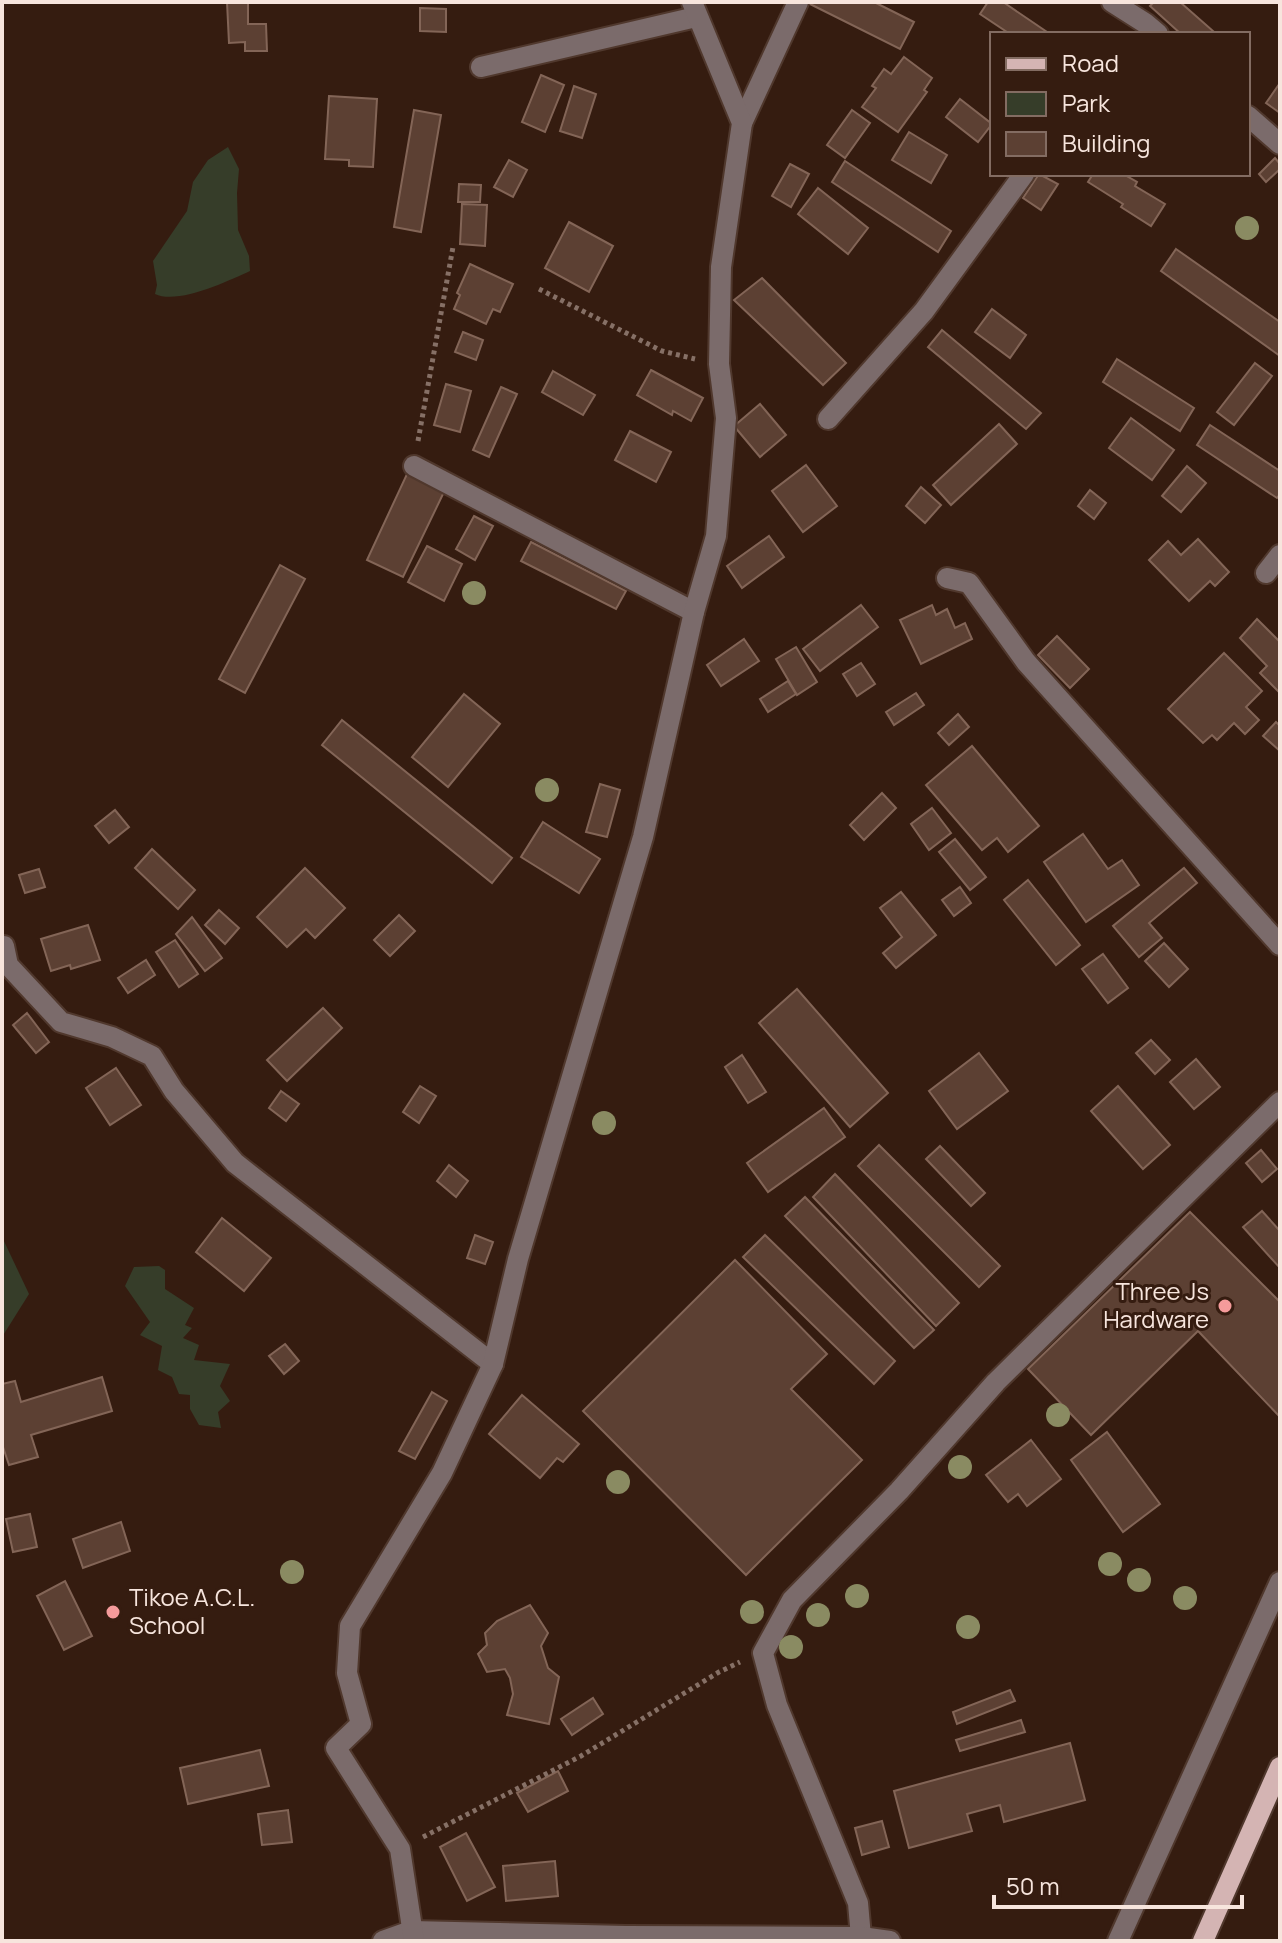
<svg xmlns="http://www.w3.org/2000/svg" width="1282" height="1943" viewBox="0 0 1282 1943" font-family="Manrope,sans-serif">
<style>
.green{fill:#363d29}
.building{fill:#5c4033;stroke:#836557;stroke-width:2}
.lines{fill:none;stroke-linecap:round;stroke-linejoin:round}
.minor-casing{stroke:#50382d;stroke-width:24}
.major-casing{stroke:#50382d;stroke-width:24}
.path{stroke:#867066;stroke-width:5;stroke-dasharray:4 4;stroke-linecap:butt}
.minor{stroke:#7b6b6b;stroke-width:20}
.major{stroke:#d4b4b3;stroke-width:20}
.tree{fill:#8a8b62}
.poi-dot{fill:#f59b9b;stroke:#351c10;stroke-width:3}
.labels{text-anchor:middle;stroke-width:6;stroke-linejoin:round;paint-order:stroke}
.poi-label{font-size:24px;fill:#f7e5dd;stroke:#351c10;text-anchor:end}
</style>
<rect width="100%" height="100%" fill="#351c10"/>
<g class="green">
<path d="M228 147 239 169 237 193 238 230 249 256 250 271C228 281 178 305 155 294L157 285 153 261 187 211 193 182 208 160Z"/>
<path d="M2 1237 29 1294 2 1337Z"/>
<path d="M159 1266 165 1270V1289L194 1308 185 1325 192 1328 183 1338 199 1345 194 1360 230 1364 220 1386 230 1401 218 1412 221 1428 199 1425 190 1409V1395L179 1394 172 1377 158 1370 162 1346 140 1335 150 1322 125 1286 134 1267Z"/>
</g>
<g class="building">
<path d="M227 2H248V24H266L267 51H245V42L229 43Z"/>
<path d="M874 2 914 22 900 49 808 3Z"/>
<path d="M988 2H1003L1050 34H1010L980 14Z"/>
<path d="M1154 2H1180L1213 31 1210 34H1181L1150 6Z"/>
<path d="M420 8 446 9V32L420 31Z"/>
<path d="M904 57 932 78 924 90 927 92 898 132 862 107 876 88 872 86 884 69 891 74Z"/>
<path d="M541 75 564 85 545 132 522 122Z"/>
<path d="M1280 83V113L1266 103Z"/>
<path d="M574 86 596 94 582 138 560 131Z"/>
<path d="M329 96 377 99 373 167 349 166V160L325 159Z"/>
<path d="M960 99 992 124 978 142 946 117Z"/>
<path d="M414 110 441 115 421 232 394 227Z"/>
<path d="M852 110 870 123 845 158 827 145Z"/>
<path d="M909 132 947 155 931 183 892 160Z"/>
<path d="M1275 158 1280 164V169L1266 182 1259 174Z"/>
<path d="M509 160 527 170 513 197 494 187Z"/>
<path d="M845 161 951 231 938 252 832 182Z"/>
<path d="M790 164 809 174 791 207 772 196Z"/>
<path d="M1039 174 1058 184 1041 210 1023 198Z"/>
<path d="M1093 174H1123L1137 182 1135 186 1165 204 1151 226 1121 207 1123 204 1088 182Z"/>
<path d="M459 184 481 185 480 202H458Z"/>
<path d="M818 188 868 228 848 254 798 214Z"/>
<path d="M462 204 487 205 485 246 460 244Z"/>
<path d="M569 222 613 246 589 292 545 268Z"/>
<path d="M1176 249 1280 322V356L1161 271Z"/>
<path d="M470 264 513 284 500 312 493 309 486 324 454 309 460 295 457 293Z"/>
<path d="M762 278 846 363 823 385 734 300Z"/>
<path d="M992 309 1026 335 1010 358 975 332Z"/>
<path d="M942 330 1041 413 1026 429 928 347Z"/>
<path d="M463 332 483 340 476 360 455 352Z"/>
<path d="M1117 359 1194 408 1180 431 1103 382Z"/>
<path d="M1255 363 1272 376 1234 425 1217 412Z"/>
<path d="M651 370 703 398 691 421 673 411 672 415 637 395Z"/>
<path d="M553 371 595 395 583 415 542 392Z"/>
<path d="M446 384 471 391 460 432 434 425Z"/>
<path d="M501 387 517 394 489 457 473 450Z"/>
<path d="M760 404 786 435 760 457 734 426Z"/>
<path d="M1131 418 1174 450 1152 480 1109 448Z"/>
<path d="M999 424 1017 444 951 505 933 485Z"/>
<path d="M1210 425 1280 471V494L1277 498 1197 445Z"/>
<path d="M630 431 671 452 656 482 615 460Z"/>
<path d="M806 465 837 506 803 532 772 491Z"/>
<path d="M1187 466 1206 483 1181 512 1162 496Z"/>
<path d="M407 474 444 492 403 577 367 560Z"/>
<path d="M921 487 941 505 925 523 906 506Z"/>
<path d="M1090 490 1106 503 1094 519 1078 506Z"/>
<path d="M474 516 493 526 475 560 456 549Z"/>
<path d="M769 536 784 557 742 588 727 566Z"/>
<path d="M1198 539 1229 572 1215 586 1210 581 1189 601 1149 560 1168 541 1181 555Z"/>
<path d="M531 542 626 591 616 609 521 561Z"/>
<path d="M427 546 462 564 444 601 408 582Z"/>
<path d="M280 565 305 579 245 693 219 679Z"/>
<path d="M861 605 878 627 820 671 803 649Z"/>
<path d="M932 605 936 615 947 609 955 628 965 623 972 639 921 664 900 620Z"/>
<path d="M1257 619 1280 642V693L1260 673 1267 666 1240 638Z"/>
<path d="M1057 636 1089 669 1070 688 1038 655Z"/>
<path d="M744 639 759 661 721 686 707 665Z"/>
<path d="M796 647 817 682 797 695 776 659Z"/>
<path d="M1224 653 1262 691 1246 707 1259 720 1245 734 1234 723 1217 740 1212 735 1203 743 1168 709Z"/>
<path d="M861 663 875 684 857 696 843 674Z"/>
<path d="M788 681 796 694 768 712 760 699Z"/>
<path d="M916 693 924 705 894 725 886 712Z"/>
<path d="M464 694 500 724 448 787 412 757Z"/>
<path d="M958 714 969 727 949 745 938 733Z"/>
<path d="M342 720 512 858 492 883 322 745Z"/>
<path d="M1276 722 1280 726V751L1263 736Z"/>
<path d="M972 746 1039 826 1008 852 997 838 982 850 926 785Z"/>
<path d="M600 784 620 790 607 837 586 832Z"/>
<path d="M882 793 896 808 864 840 850 825Z"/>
<path d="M932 808 951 833 929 850 911 824Z"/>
<path d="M115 810 129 827 109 843 95 826Z"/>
<path d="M543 822 600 859 579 893 521 857Z"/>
<path d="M1083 834 1108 869 1122 860 1139 885 1086 922 1044 862Z"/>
<path d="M955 839 986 877 970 890 939 852Z"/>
<path d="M152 849 195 890 178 909 135 868Z"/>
<path d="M305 868 345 908 315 938 306 929 287 947 257 917Z"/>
<path d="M1184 868 1197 883 1149 923 1162 938 1139 957 1113 926Z"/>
<path d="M39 869 45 887 25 893 19 875Z"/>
<path d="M1028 880 1080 945 1056 965 1004 900Z"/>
<path d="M960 887 971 903 954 916 942 900Z"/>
<path d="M901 892 936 935 896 968 883 953 902 937 880 908Z"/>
<path d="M219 910 239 928 225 944 205 925Z"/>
<path d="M399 915 415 931 390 956 374 940Z"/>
<path d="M192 917 222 958 205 971 176 934Z"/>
<path d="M88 925 100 960 71 969 70 965 51 971 41 939Z"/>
<path d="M175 940 198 974 179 987 156 952Z"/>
<path d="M1164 943 1188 969 1169 987 1145 961Z"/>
<path d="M1103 954 1128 988 1108 1003 1082 969Z"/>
<path d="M146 960 155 975 128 993 118 978Z"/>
<path d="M797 989 888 1093 850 1127 759 1023Z"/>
<path d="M323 1008 342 1028 287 1081 267 1060Z"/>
<path d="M27 1013 49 1042 36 1053 13 1025Z"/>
<path d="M1151 1040 1170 1060 1155 1074 1136 1053Z"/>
<path d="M979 1053 1008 1091 957 1129 929 1091Z"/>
<path d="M742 1055 766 1092 748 1103 725 1067Z"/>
<path d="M1196 1059 1220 1087 1194 1109 1170 1082Z"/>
<path d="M116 1068 141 1105 110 1125 86 1088Z"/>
<path d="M420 1086 436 1096 419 1123 403 1112Z"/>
<path d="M1118 1086 1170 1145 1143 1169 1091 1111Z"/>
<path d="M281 1091 299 1104 286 1121 269 1108Z"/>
<path d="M824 1108 845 1137 768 1192 747 1163Z"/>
<path d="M879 1145 1000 1266 979 1287 858 1166Z"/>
<path d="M940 1146 985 1193 971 1206 926 1159Z"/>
<path d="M1261 1150 1277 1169 1262 1182 1246 1163Z"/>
<path d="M449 1165 468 1181 456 1197 437 1181Z"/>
<path d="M835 1174 959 1303 936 1326 813 1197Z"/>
<path d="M805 1197 934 1330 914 1348 785 1216Z"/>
<path d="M1262 1211 1280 1231V1268L1243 1227Z"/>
<path d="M1190 1212 1280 1302V1417L1198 1331 1091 1435 1028 1369Z"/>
<path d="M222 1218 271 1258 244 1291 196 1252Z"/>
<path d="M475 1235 493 1242 485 1264 467 1258Z"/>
<path d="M765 1235 895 1361 874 1384 743 1257Z"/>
<path d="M735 1260 827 1354 791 1389 862 1460 746 1575 583 1411Z"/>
<path d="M285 1344 299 1361 284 1374 269 1356Z"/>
<path d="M102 1377 112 1411 31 1435 38 1457 9 1465 2 1444V1384L15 1381 21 1402Z"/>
<path d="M432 1392 447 1401 415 1459 399 1451Z"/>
<path d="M522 1395 579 1444 563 1462 557 1458 540 1478 489 1434Z"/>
<path d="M1107 1432 1160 1504 1123 1532 1071 1460Z"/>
<path d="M1031 1440 1061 1479 1027 1506 1018 1494 1008 1502 986 1475Z"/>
<path d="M30 1514 37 1547 13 1552 6 1519Z"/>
<path d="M121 1522 130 1551 83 1568 73 1539Z"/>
<path d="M65 1581 92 1636 64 1650 37 1596Z"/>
<path d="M530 1605 548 1633 541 1646 548 1668 559 1677 549 1724 507 1715 513 1694 510 1678 505 1669 487 1672 478 1654 487 1645 485 1633 497 1621Z"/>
<path d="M1010 1690 1015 1701 957 1724 953 1712Z"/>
<path d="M593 1698 603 1714 572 1735 561 1719Z"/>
<path d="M1021 1720 1025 1732 960 1751 956 1740Z"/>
<path d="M1070 1743 1085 1800 1004 1822 1000 1805 967 1814 972 1831 909 1848 894 1791Z"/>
<path d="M260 1750 269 1786 188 1804 180 1768Z"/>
<path d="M558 1771 568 1791 528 1812 517 1793Z"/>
<path d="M288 1810 292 1842 262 1845 258 1814Z"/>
<path d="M882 1821 889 1847 862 1855 855 1828Z"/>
<path d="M466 1833 495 1887 467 1901 440 1847Z"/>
<path d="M555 1861 558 1896 506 1901 503 1866Z"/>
</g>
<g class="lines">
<defs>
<g id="minor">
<path d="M1112 2 1145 23 1158 34"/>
<path d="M481 67 696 17"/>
<path d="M1248 116 1280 144"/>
<path d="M742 123 798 2"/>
<path d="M828 419 924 311 1024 174"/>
<path d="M414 466 694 612"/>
<path d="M1266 573 1280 555"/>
<path d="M947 578 969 583 1026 662 1280 945"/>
<path d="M4 946 8 965 61 1022 112 1037 152 1056 174 1091 235 1163 493 1364"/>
<path d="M861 1937 858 1903 777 1705 763 1653 792 1600 899 1491 996 1382 1280 1102"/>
<path d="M383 1941 411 1931 626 1936 861 1937 890 1941"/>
<path d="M414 1941 400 1849 336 1748 361 1724 347 1673 350 1626 442 1473 493 1364 518 1259 643 837 694 612 716 536 726 418 719 364 721 267 742 123 692 2"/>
<path d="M1118 1941 1280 1582"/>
</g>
<path id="major" d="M1203 1941 1280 1767"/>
</defs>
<use href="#minor" class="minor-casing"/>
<use href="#major" class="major-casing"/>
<g class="path">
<path d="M539 289 662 351 695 359"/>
<path d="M418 441 453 247"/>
<path d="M423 1837 581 1756 719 1672 740 1662"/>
</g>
<use href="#minor" class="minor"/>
<use href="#major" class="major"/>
</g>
<g class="tree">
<circle cx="1247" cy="228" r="12"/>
<circle cx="474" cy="593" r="12"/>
<circle cx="547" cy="790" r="12"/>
<circle cx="604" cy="1123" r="12"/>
<circle cx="1058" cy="1415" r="12"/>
<circle cx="960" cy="1467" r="12"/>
<circle cx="618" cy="1482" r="12"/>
<circle cx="1110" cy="1564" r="12"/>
<circle cx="292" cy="1572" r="12"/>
<circle cx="1139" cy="1580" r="12"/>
<circle cx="857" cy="1596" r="12"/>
<circle cx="1185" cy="1598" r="12"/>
<circle cx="752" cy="1612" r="12"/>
<circle cx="818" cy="1615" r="12"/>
<circle cx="968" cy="1627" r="12"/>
<circle cx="791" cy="1647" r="12"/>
</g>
<g class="poi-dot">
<circle cx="1225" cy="1306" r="8"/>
<circle cx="113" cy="1612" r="8"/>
</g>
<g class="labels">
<g class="poi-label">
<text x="1209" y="1300">Three Js<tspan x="1209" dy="28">Hardware</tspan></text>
<text x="129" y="1606" text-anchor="start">Tikoe A.C.L.<tspan x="129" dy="28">School</tspan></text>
</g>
</g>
<rect width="1282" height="1943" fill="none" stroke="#f7e5dd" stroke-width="8"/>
<rect x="990" y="32" width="260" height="144" fill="#351c10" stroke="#836c62" stroke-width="2"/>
<rect x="1006" y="58" width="40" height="12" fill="#d4b4b3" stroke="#836c62" stroke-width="2"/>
<text x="1062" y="72" font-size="24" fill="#f7e5dd">Road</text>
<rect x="1006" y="92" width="40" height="24" fill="#363d29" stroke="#836c62" stroke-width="2"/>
<text x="1062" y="112" font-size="24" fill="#f7e5dd">Park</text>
<rect x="1006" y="132" width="40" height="24" fill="#5c4033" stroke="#836c62" stroke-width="2"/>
<text x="1062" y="152" font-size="24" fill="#f7e5dd">Building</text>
<path d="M994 1895v12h248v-12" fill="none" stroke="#f7e5dd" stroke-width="4"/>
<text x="1006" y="1895" font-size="24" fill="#f7e5dd" stroke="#351c10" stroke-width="6" paint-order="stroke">50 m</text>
</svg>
